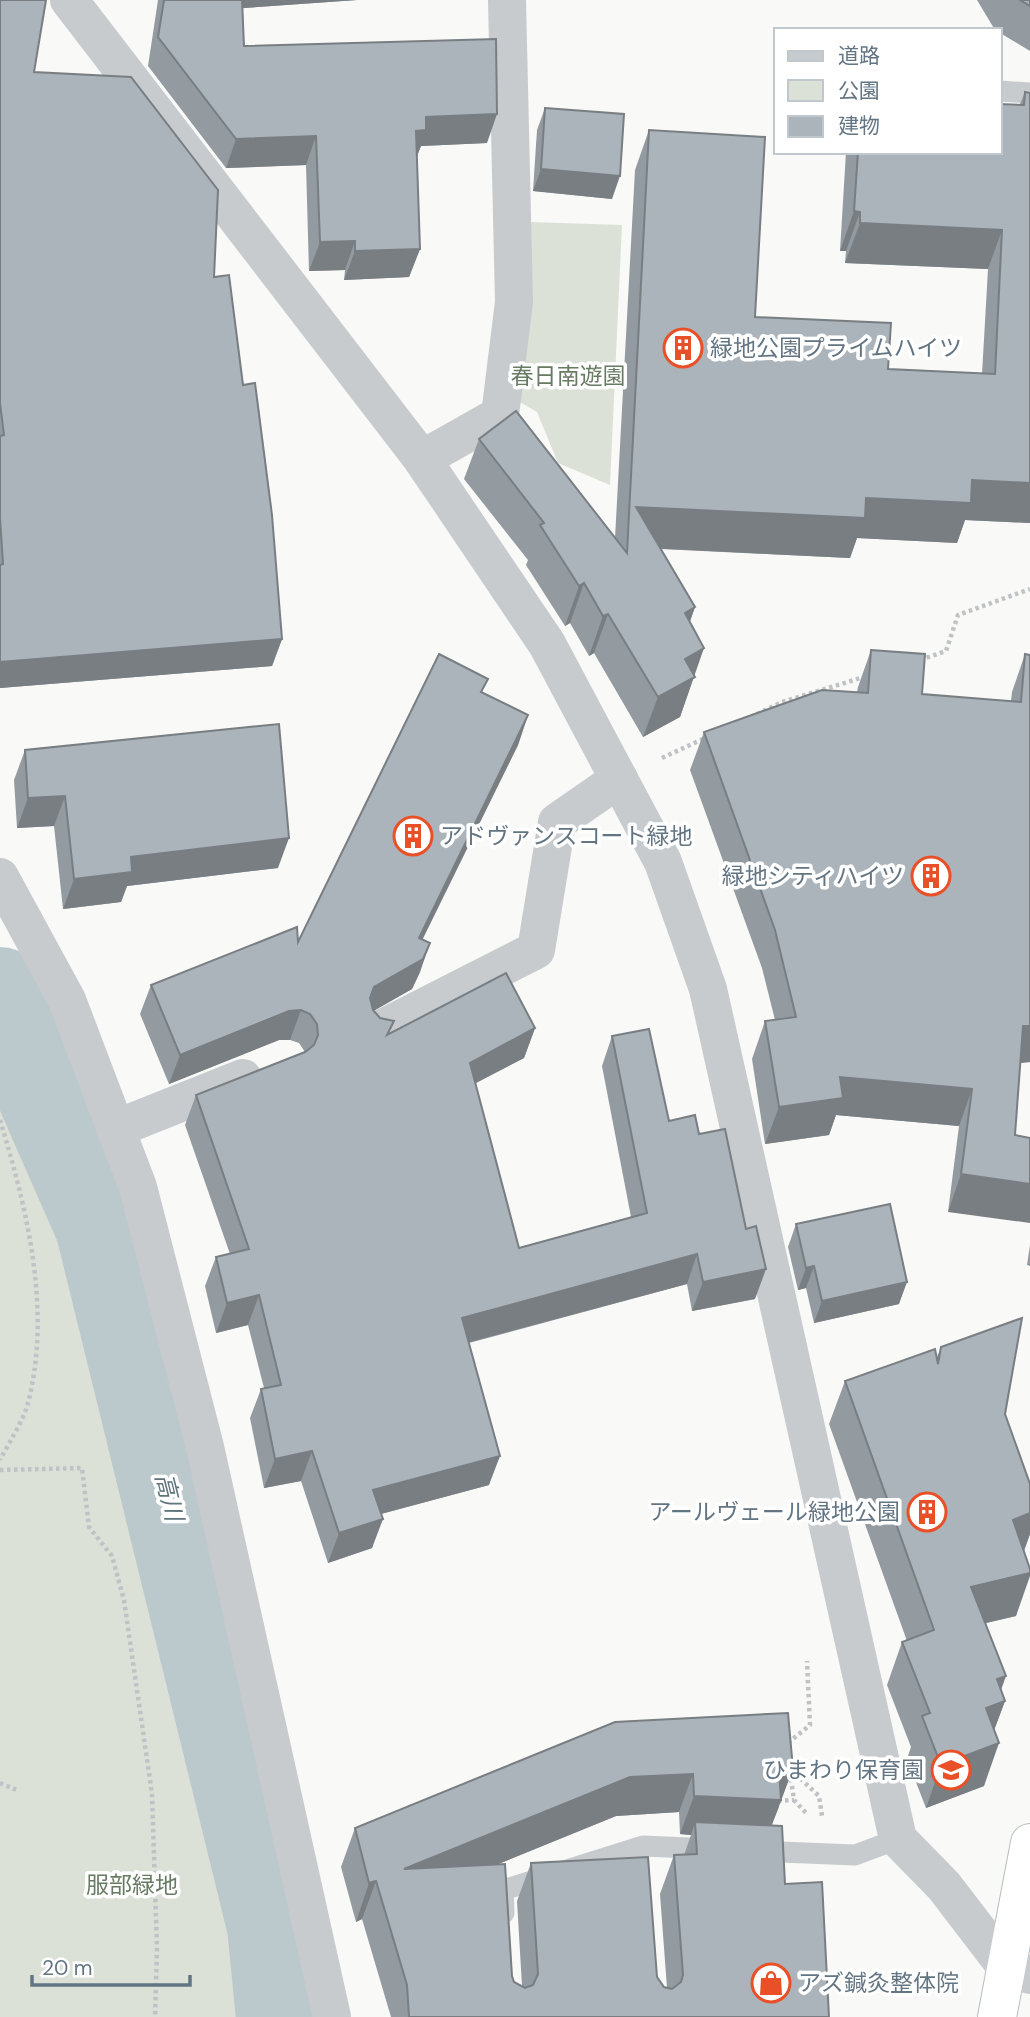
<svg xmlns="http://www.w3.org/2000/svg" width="1030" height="2017" viewBox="0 0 1030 2017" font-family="'DM Sans','Noto Sans JP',sans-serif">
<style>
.green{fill:#dbe1d7}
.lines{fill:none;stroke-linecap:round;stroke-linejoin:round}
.river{stroke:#bcc9cc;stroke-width:94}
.trunk-casing{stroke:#b9bdc0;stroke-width:40}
.path{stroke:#c0c3c5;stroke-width:4.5;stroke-dasharray:3.5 3.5;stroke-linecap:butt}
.service{stroke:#c7cbce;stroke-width:21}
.minor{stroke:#c7cbce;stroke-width:38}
.trunk{stroke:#fff;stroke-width:38}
.wall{fill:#939ba0;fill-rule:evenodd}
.shaded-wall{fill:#787e82}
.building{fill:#abb4ba;stroke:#787e82;stroke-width:2}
.labels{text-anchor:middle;stroke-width:7;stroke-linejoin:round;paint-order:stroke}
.poi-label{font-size:23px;fill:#637583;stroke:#fff;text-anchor:start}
.park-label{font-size:23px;fill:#677a62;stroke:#fff}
.water-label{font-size:24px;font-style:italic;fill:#5e757c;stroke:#fff}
</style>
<rect width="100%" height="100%" fill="#f9f9f7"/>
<g class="green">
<path d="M529 222 622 225 610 485 558 463 537 412 518 401Z"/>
<path d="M0 984 117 1196 298 2017H0Z"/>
</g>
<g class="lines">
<path class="river" d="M0 994 102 1226 274 1926 283 2017"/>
<defs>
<path id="trunk" d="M997 2017 1030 1843"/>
</defs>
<use href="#trunk" class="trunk-casing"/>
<g class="path">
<path d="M920 660 946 651 958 615 1030 589"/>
<path d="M757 714 782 702 864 677"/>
<path d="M662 758 705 738"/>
<path d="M0 1120C27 1209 52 1310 28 1403 23 1422 9 1442 0 1460"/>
<path d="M0 1470 82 1468 89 1527 112 1556 124 1600 152 1794 157 1948 155 2017"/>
<path d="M788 1743 810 1725 807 1661"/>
<path d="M790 1769 819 1796 822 1816"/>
<path d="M790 1772 794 1800 807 1814"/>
<path d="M0 1783 19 1791"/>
<path d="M778 1801 794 1800"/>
</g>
<g class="service">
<path d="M1000 91 1030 93"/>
<path d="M756 1851 855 1855 898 1839"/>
<path d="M504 1913 503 1890 643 1846 713 1849"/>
</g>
<g class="minor">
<path d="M69 0 422 459 547 644 663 862 708 989 898 1839 944 1886 1006 1967 1030 1975"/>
<path d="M422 459 500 415 514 302 507 0"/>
<path d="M0 877 67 1000 138 1187 205 1447 332 2017"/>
<path d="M381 1029 536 950 557 822 619 779"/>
<path d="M115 1129 243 1078"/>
</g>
<use href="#trunk" class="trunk"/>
</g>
<g class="wall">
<path d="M0 0 34 72 214 277 243 385 282 639 272 666 0 688Z"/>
<path d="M158 0H357L243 8 244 46 487 143 421 146 416 157 420 249 409 277 344 280 345 270 309 271 306 165 226 168 148 66Z"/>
<path d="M977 0H1030V51L1000 33V30H995Z"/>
<path d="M1025 92 1030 523 965 520 957 543 857 538 850 558 660 549 695 607 690 622 694 676 680 717 643 737 594 653 589 656 570 623 565 626 526 565 528 560 464 479 479 439 615 538 635 170 649 130 755 317 888 369 982 374 988 269 845 263 846 251H840L846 152H1000Z"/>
<path d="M545 108 612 199 533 191 537 130Z"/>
<path d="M871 650 922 694 1011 701 1012 692 1025 654 1030 1062 1020 1063 948 1212 959 1126 836 1115 829 1135 765 1144 752 1059 765 1021 775 1020 762 968 690 770 704 732 857 692 858 687Z"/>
<path d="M483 693 528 715 518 745 422 939 420 972 412 989 373 1011 389 1034 535 1028 524 1058 475 1083 519 1248 631 1217 602 1066 612 1036 669 1121 699 1134 755 1299 692 1311 687 1284 469 1343 489 1485 381 1514 372 1548 328 1563 301 1481 264 1488 250 1418 261 1389 264 1388 248 1325 216 1333 205 1286 216 1257 230 1254 185 1125 196 1095 305 1052 299 1043 290 1040H279L169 1084 140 1014 151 985 298 942Z"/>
<path d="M25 750 278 868 127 886 121 902 63 909 54 826 17 828 14 780Z"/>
<path d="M796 1224 899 1304 814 1323 806 1288 798 1290 788 1247Z"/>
<path d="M1030 1245V1266L1027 1265Z"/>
<path d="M941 1347 1005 1414 1030 1484V1534L1024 1551 1016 1616 986 1623 1001 1690 1005 1701 994 1730 984 1786 926 1808 907 1759 911 1747 887 1685 902 1642 907 1641 829 1424 845 1381 937 1357Z"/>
<path d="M615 1722 779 1807 771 1826 785 1884 829 2017H391L362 1919 356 1922 341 1867 355 1828ZM679 1812 680 1834 691 1835 684 1855H674L660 1894 667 1988 664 1987 657 1977 531 1863 517 1901 522 1986 514 1982 512 1976 496 1865 616 1816Z"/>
</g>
<g class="shaded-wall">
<path d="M234 0H357L231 9Z"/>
<path d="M497 114 487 143 421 146 416 159V131L426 117Z"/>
<path d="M316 136 306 165 226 168 236 139Z"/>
<path d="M541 169 620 176 612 199 533 191Z"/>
<path d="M854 211 860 212 846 251H840Z"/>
<path d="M860 223 1002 230 988 269 845 263Z"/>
<path d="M355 241 345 270 309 271 320 242Z"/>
<path d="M420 249 409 277 344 280 355 251Z"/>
<path d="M972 480 1030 483V523L965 520 957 543 857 538 850 558 627 547 636 507 866 498Z"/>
<path d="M584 583 570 623 565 626 579 586Z"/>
<path d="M695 607 680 647 685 613Z"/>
<path d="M608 614 594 653 589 656 603 616Z"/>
<path d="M282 639 272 666 0 688V662Z"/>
<path d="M704 648 680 717 643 737 658 697 685 659Z"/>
<path d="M528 715 518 745 409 967 419 938Z"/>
<path d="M65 796 54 826 17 828 28 798Z"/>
<path d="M289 838 278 868 127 886 121 902 63 909 74 879 131 857Z"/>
<path d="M430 943 420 972 412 989 363 1017 374 987Z"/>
<path d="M301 1010 290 1040H279L169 1084 180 1055 289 1011Z"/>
<path d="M1023 1026H1030V1062L1009 1064Z"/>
<path d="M535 1028 524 1058 459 1092 470 1063Z"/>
<path d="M840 1077 972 1089 959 1126 836 1115 829 1135 765 1144 779 1107Z"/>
<path d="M961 1174 1030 1184V1223L948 1212Z"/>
<path d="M697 1254 687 1284 451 1347 462 1318Z"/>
<path d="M814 1266 806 1288 798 1290 806 1268Z"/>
<path d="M766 1269 755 1299 692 1311 703 1282Z"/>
<path d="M907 1282 899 1304 814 1323 822 1301Z"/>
<path d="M259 1295 248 1325 216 1333 227 1303Z"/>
<path d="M312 1451 301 1481 264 1488 275 1459Z"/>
<path d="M500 1456 489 1485 362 1519 373 1490Z"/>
<path d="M1030 1513V1534L1023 1553 1013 1520Z"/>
<path d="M383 1519 372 1548 328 1563 339 1533Z"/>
<path d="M1030 1573V1576L1016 1616 956 1630 971 1587Z"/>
<path d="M1006 1676 996 1704 1005 1701 989 1744 970 1751 997 1679Z"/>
<path d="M999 1743 984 1786 926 1808 941 1765Z"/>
<path d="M779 1769H793L767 1838 695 1822 691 1835 680 1834 694 1796Z"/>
<path d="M693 1774 679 1812 616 1816 390 1908 404 1869 630 1777Z"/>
<path d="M376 1881 362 1919 356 1922 369 1883Z"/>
</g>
<g class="building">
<path d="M0 0H46L34 72 131 77 218 190 214 277 229 275 243 385 255 383 272 515 282 639 0 662V565L3 564 0 518V436L4 435 0 403Z"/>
<path d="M164 0H242L244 46 496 39 497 114 426 117V130L416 131 420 249 355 251V241L320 242 316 136 236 139 158 37Z"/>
<path d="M1020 0H1030V6Z"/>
<path d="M1025 92 1030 93V483L972 480 971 503 866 498 865 518 636 507 695 607 685 613 704 648 685 659 695 677 658 697 608 614 603 616 584 583 579 586 540 525 544 523 479 439 516 411 627 553 649 130 765 137 755 317 891 323 888 369 995 374 1002 230 860 223V212L854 211 858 152H1000V104L1024 105Z"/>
<path d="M545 108 624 114 620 176 541 169Z"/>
<path d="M871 650 925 654 922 694 1021 702 1025 654 1030 655V1026H1023L1015 1135 1030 1138V1184L961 1174 972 1089 840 1077 843 1098 779 1107 765 1021 796 1017 775 930 704 732 822 690 868 693Z"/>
<path d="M439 654 488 679 481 692 528 715 419 938 430 943 423 959 374 987 370 998 373 1010 380 1018 394 1021 387 1035 506 973 535 1028 470 1063 519 1248 647 1213 612 1036 649 1029 669 1121 695 1115 699 1134 725 1129 746 1229 756 1226 766 1269 703 1282 697 1254 462 1318 500 1456 373 1490 383 1519 339 1533 312 1451 275 1459 261 1389 281 1385 259 1295 227 1303 216 1257 249 1249 196 1095 305 1052 314 1045 318 1035 317 1024 310 1014 301 1010 289 1011 180 1055 151 985 297 927 298 942Z"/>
<path d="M279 724 289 838 131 857 132 872 74 879 65 796 28 798 25 750Z"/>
<path d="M890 1204 907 1282 822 1301 814 1266 806 1268 796 1224Z"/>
<path d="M1022 1318 1005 1414 1030 1484V1513L1013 1520 1030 1569V1573L971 1587 1006 1676 997 1679 1005 1701 986 1708 999 1743 941 1765 922 1716 930 1713 902 1642 934 1630 845 1381 935 1349 938 1364 941 1347Z"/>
<path d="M788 1713 793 1769H779L781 1800 694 1796 693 1774 630 1777 404 1869 505 1864 512 1976 514 1982 525 1988 533 1985 538 1974 531 1863 648 1857 657 1977 664 1987 672 1989 681 1982 683 1975 674 1855 697 1854 695 1822 782 1826 785 1884 822 1882 829 2017H409L407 1985 376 1881 369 1883 355 1828 615 1722Z"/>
</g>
<defs>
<symbol id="building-ring" viewBox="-11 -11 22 22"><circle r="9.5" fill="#fff" stroke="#e95027" stroke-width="1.5"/><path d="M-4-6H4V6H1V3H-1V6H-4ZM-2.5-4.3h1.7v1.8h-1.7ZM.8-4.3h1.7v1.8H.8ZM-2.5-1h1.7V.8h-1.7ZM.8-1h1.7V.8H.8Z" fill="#e95027"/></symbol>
<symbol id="school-ring" viewBox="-11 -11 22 22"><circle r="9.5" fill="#fff" stroke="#e95027" stroke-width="1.5"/><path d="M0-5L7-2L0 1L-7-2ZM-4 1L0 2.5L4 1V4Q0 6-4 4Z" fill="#e95027"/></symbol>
<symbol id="shop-ring" viewBox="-11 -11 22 22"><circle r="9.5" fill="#fff" stroke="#e95027" stroke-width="1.5"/><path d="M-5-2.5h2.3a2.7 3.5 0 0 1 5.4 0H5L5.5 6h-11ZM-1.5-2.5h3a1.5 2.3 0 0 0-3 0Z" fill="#e95027"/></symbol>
</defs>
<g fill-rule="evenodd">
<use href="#building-ring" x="661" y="326" width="44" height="44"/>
<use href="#building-ring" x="391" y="814" width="44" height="44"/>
<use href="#building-ring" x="909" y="854" width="44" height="44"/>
<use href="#building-ring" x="905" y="1490" width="44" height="44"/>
<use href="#school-ring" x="929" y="1748" width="44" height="44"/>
<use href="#shop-ring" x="749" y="1961" width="44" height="44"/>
</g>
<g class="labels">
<g class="poi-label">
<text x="710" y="356">緑地公園プライムハイツ</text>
<text x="440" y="844">アドヴァンスコート緑地</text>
<text x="904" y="884" text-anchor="end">緑地シティハイツ</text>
<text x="900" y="1520" text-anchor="end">アールヴェール緑地公園</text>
<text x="924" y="1778" text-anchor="end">ひまわり保育園</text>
<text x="798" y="1991">アズ鍼灸整体院</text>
</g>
<g class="park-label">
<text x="568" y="384">春日南遊園</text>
<text x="132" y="1893">服部緑地</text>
</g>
<g class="water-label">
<text transform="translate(169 1497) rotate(76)" y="8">高川</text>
</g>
</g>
<rect x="774" y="28" width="228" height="126" fill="#ffffff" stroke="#c1c8cd" stroke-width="2"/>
<rect x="788" y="51" width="35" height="10" fill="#c7cbce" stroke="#c1c8cd" stroke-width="2"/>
<text x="838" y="63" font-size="21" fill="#637583">道路</text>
<rect x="788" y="80" width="35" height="21" fill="#dbe1d7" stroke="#c1c8cd" stroke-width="2"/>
<text x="838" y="98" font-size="21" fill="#637583">公園</text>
<rect x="788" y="116" width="35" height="21" fill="#abb4ba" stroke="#c1c8cd" stroke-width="2"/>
<text x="838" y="133" font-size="21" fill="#637583">建物</text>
<path d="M32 1975v10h158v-10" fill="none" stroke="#637583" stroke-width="3.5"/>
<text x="42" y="1975" font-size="21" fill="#637583" stroke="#ffffff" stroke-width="5" paint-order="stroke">20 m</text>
</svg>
